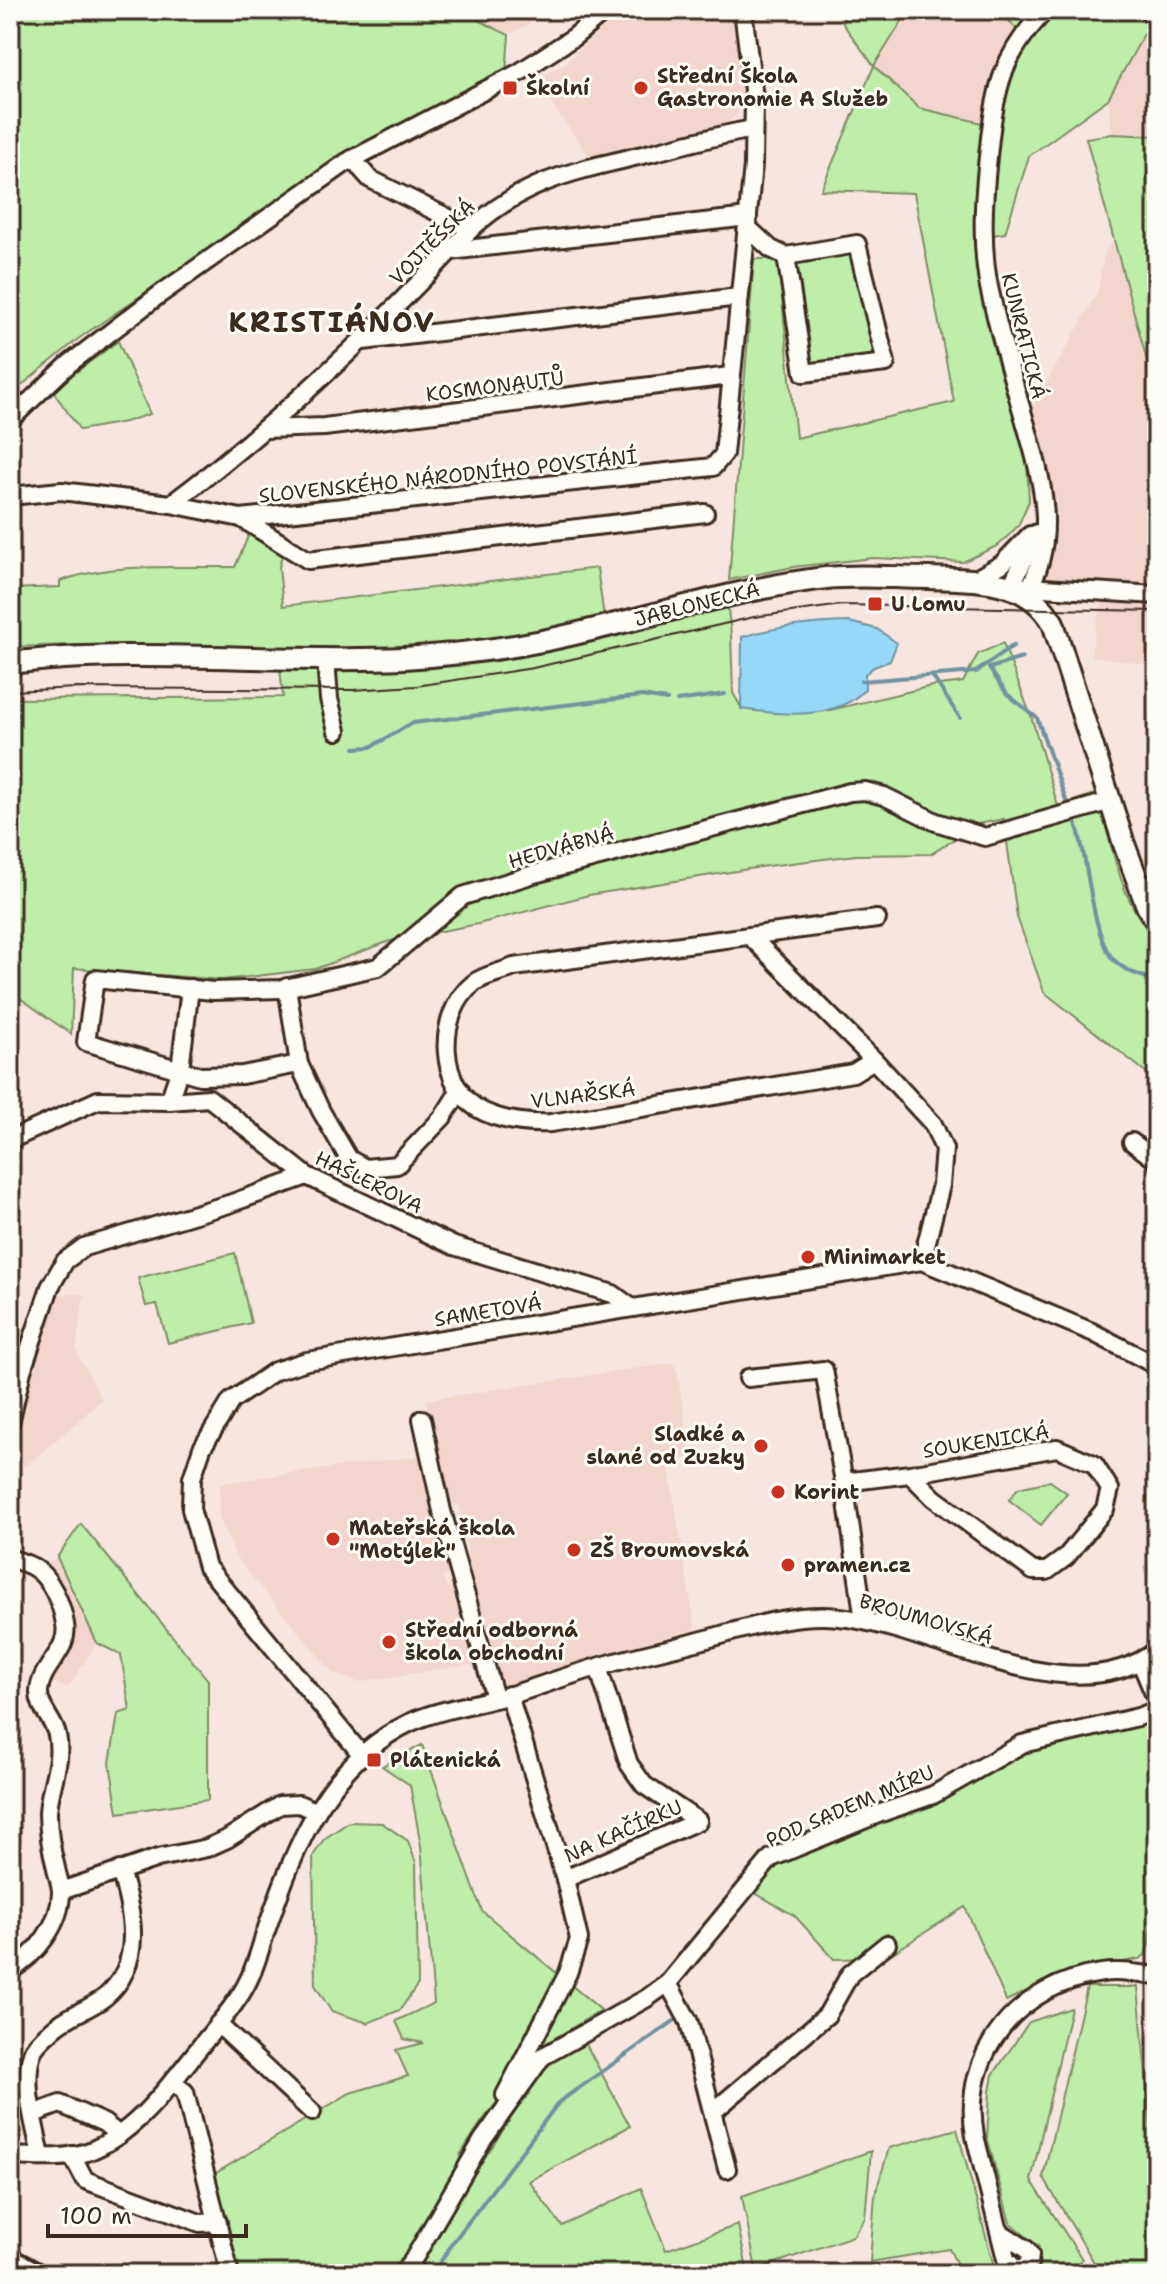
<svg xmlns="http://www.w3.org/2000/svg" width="1167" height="2284" font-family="'Shantell Sans',sans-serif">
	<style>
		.built { fill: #f3d5ce }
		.green { fill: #bfedaa; stroke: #7d8c64; stroke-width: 2 }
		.water { fill: #95d8f7; stroke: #7192a0; stroke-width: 2 }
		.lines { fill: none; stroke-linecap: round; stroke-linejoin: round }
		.stream { stroke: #7192a0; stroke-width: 4 }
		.minor-casing { stroke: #3b2a1e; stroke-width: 22 }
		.major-casing { stroke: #3b2a1e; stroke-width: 26 }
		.minor { stroke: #fdfcf7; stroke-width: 16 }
		.major { stroke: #fdfcf7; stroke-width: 20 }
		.tram { stroke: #3b2a1e; stroke-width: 2 }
		.poi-dot { fill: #c8321e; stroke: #fdfcf7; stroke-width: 3 }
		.labels { text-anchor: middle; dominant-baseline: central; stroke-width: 6; stroke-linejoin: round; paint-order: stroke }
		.poi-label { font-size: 20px; font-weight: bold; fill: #3b2a1e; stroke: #fdfcf7; text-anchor: start }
		.street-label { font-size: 20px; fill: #3b2a1e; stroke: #fdfcf7 }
		.district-label { font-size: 28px; font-weight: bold; letter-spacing: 2px; fill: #3b2a1e; stroke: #fdfcf7 }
	</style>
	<rect width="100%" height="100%" fill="#f7e5df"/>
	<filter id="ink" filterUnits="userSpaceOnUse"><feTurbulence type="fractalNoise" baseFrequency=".0125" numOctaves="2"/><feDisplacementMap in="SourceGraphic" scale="16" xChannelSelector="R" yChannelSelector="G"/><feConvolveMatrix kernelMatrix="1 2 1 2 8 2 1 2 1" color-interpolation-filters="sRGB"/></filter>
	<g filter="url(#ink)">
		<!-- built -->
		<g class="built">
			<polygon points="458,10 553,10 509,35"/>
			<polygon points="623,10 733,10 744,97 736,116 722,126 590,157 534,80 564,64"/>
			<polygon points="909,10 971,10 1006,17 1023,37 991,125 919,108 874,66"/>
			<polygon points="1154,16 1157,18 1157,136 1112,134 1108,99"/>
			<polygon points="1113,242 1157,397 1157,666 1091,656 1097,620 1106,592 1031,586 1045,534 1025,420 1097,294 1105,251"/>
			<polygon points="84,1294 76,1350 102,1400 26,1466 10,1460 10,1388 42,1295"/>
			<polygon points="673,1363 677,1371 690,1453 682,1461 668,1464 696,1632 500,1688 489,1674 459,1505 445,1505 430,1430 426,1400"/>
			<polygon points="427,1455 436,1506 432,1511 432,1535 442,1543 452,1573 443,1577 447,1588 453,1587 455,1605 465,1613 474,1664 358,1682 334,1674 237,1559 219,1517 220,1483"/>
			<polygon points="57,1557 97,1643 68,1688 48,1680 69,1639 42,1567"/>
		</g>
		<!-- green -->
		<g class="green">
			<polygon points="10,10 458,10 509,35 506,73 235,236 220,241 78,339 10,395"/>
			<polygon points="810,10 909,10 874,66 919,108 991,125 1023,37 1006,17 971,10 1147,10 1154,16 1108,99 1029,156 1005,233 985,236 1025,420 1029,501 1018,526 999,545 963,562 873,558 793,567 729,580 754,259 778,259 796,438 954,402 914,193 821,190 874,66 843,24 844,12"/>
			<polygon points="1112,134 1157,136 1157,397 1086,138"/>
			<polygon points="855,247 879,358 810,365 788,257"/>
			<polygon points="118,341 150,414 125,422 80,430 52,390"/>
			<path d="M 250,532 L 283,551 L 279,567 L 283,606 L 597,568 L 604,617 L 666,604 L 725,585 L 731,634 L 733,693 L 742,709 L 830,710 L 932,686 L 963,682 L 978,654 L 1003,643 L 1031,716 L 1058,806 L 1097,793 C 1111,842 1120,904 1157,940 L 1157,1081 L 1044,992 L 1017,917 L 1004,819 L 978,824 L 931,854 L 856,855 L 767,866 L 589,895 L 478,924 L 390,941 L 315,969 L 223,980 L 74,968 L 71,1034 L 10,991 L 10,699 L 283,697 L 278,648 L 71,645 L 10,647 L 10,589 L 60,587 L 60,581 C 114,562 178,568 235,567 Z"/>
			<polygon points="235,1253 251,1323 168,1343 157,1304 146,1306 138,1278"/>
			<polygon points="1050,1481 1067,1493 1041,1525 1009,1500 1018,1488"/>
			<polygon points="81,1524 208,1680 208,1800 118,1813 110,1763 118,1714 130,1710 121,1655 97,1643 57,1557"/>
			<path d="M 1145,1720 L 1157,1767 L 1157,1860 L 1149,1944 L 1145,1955 L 1139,1959 C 1087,1968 1053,1977 1006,2001 L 965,1907 L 885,1958 L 834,1959 L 795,1916 L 750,1890 L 773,1861 L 1030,1747 Z"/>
			<polygon points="422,1745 482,1911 601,2010 541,2047 482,2121 460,2155 459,2170 397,2274 231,2274 211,2176 350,2093 408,2076 396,2050 424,2043 404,2039 396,2021 434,2003 421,1846 410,1785 382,1766"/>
			<polygon points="349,1822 382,1823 408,1841 416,1863 418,1984 400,2010 368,2023 331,2011 315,1985 313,1856 324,1839"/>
			<polygon points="1087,1987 1138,1987 1152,2142 1157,2155 1157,2274 1101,2274 1043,2177"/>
			<polygon points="1071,2008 1031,2180 1082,2259 1073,2274 1027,2274 1032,2272 1039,2247 1010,2223 987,2137 990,2092 993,2075 1029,2022"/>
			<polygon points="583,2039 630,2126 529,2181 562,2226 641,2188 666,2250 738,2225 748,2274 409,2274 548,2061"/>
			<polygon points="957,2129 996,2274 962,2274 949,2249 870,2262 875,2195 889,2148"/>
			<polygon points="871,2151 865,2218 853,2236 756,2270 742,2196"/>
		</g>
		<!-- water -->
		<path class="water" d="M 849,622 L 877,629 L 897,643 L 890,661 L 874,667 L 865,674 L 865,689 C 837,721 780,715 741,709 L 742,637 C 777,626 812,623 849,622 Z"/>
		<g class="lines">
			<!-- stream -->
			<g class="stream">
				<polyline points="989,668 1007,694 1037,718 1067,803"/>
				<polyline points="990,668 1022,658"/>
				<polyline points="933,677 960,718"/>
				<polyline points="861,681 976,672 1014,645"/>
				<polyline points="677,701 725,694"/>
				<polyline points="355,748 371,747 412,723 642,696 667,700"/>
				<path d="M 1076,823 C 1088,856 1092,937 1113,959 C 1125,972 1141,976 1157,981"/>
				<polyline points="433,2274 451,2245 559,2102 674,2021"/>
			</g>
			<defs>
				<g id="minor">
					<polyline points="1147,10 1157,18"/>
					<polyline points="352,159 370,179 471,229"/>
					<polyline points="747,227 771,249 786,256 857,244 886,363 804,373 786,256"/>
					<polyline points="450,251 748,217"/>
					<polyline points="363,341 739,297"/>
					<polyline points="10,420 69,364 159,295 347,162 520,72 574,37 606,10"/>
					<polyline points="264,429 324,427 730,376"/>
					<path d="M 10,496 L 61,491 L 171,504 C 280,422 378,328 471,229 C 526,178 581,170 651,153 C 685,144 719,135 753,129"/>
					<polyline points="171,504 241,518 713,467 724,454 753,165 754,98 743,10"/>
					<polyline points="241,518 308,560 705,513"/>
					<polyline points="1037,533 1011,586 1157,595"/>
					<polyline points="974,580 1002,564 1030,535"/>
					<path d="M 1026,594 C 1062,534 1039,471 1022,411 C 1010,370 998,329 989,287 C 980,241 984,193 989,147 C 995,88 1003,53 1046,10"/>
					<polyline points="326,659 329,699 337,731"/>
					<polyline points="750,936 874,1060 933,1124 944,1149 941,1185 922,1261"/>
					<polyline points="287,987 299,1064 321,1111 349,1159 365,1168 397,1165 443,1117 460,1090"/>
					<path d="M 874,1060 L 853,1073 L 551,1123 C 528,1124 506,1122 484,1112 C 437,1090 435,1014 474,983 C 484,975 502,972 514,967 L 877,919"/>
					<polyline points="299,1064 242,1075 200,1076 86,1042 95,979 213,991 281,989 378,967 463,896 534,874 850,792 865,791 884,796 936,822 985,837 1111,801"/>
					<polyline points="169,1101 180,1069 190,988"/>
					<polyline points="10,1140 98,1100 169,1101 209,1098 307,1176 454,1246 613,1294 632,1308"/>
					<polyline points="1132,1142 1157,1161"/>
					<polyline points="748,1378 824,1370 844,1482 864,1620"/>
					<polyline points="422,1419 442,1511 495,1698"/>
					<polyline points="10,1423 22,1371 50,1287 65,1261 84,1247 229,1204 307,1176"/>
					<polyline points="844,1482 910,1474 1057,1448 1094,1464 1110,1489 1105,1509 1066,1557 1047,1571 1033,1571 934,1498 910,1474"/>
					<path d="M 10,1558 C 17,1561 26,1563 33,1567 C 51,1577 62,1605 65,1624 C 70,1651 41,1665 39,1691 C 38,1708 54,1720 57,1735 C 63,1762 49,1787 48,1813 C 48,1832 51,1849 56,1868 C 57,1875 61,1884 61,1892 C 61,1924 36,1955 10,1971"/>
					<polyline points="1141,1663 1157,1701"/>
					<polyline points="509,1695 565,1879 698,1821 644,1785 629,1764 598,1667"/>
					<polyline points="361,1754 207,1567 191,1509 192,1478 202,1448 231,1401 275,1371 307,1361 922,1261 1092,1332 1157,1366"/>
					<polyline points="61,1891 158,1858 207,1848 227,1839 280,1805 299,1804 315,1811"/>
					<polyline points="668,1983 689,2022 727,2169"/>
					<polyline points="218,2024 312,2112"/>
					<polyline points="172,2082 185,2092 230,2274"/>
					<polyline points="505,2095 568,1973 579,1939 565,1879"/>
					<polyline points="714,2111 827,2015 850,1974 887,1944"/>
					<polyline points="33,2114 60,2104 104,2123 119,2135"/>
					<polyline points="72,2155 85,2180 200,2223 218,2222"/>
					<path d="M 10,2156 C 35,2157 64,2160 87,2152 C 137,2134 172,2081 204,2042 C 218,2024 236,2005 246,1985 C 256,1967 261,1945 268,1925 C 296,1845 327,1763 409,1723 C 439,1709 478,1704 511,1695 C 540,1686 569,1675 598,1667 C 634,1656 671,1649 707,1639 C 750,1627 795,1612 839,1617 C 934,1626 1070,1718 1157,1650"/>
					<path d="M 41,2157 C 35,2123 22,2086 32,2053 C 35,2044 46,2036 52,2030 C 67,2015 89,2010 105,1997 C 144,1964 133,1913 120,1870"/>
					<path d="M 1000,2232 L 1026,2249 L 1030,2255 L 1029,2264 L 1023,2269 L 1015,2269 L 1006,2259 L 975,2136 C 960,2052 1020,1984 1102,1973 C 1119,1970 1140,1974 1157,1976"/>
					<polyline points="10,2257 41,2274"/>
					<polyline points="402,2274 413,2260 482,2141 542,2057 647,1998 668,1983 771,1858 878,1814 933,1795 1022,1744 1138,1717 1157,1710"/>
				</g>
				<path id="major" d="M 10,663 C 140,647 273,664 404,658 C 450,655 497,650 542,641 C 637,622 730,589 826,578 C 860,574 895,578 929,578 C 975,580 1027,577 1053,623 L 1124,844 L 1147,906 L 1157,922"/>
			</defs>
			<!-- minor casing -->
			<use href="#minor" class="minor-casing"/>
			<!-- major casing -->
			<use href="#major" class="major-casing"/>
			<!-- minor -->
			<use href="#minor" class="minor"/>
			<!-- major -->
			<use href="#major" class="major"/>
			<!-- tram -->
			<polyline class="tram" points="10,691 78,688 352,690 416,686 533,668 754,617 842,605 1157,611"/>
		</g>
	</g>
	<!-- markers -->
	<g class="poi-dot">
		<rect x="502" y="80" width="16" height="16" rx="4"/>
		<circle cx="641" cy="88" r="8"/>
		<rect x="867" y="596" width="16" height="16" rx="4"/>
		<circle cx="808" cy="1257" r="8"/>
		<circle cx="761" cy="1446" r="8"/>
		<circle cx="778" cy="1492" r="8"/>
		<circle cx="333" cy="1539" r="8"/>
		<circle cx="574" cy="1550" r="8"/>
		<circle cx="788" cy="1565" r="8"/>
		<circle cx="389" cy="1642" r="8"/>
		<rect x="366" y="1752" width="16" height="16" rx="4"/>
	</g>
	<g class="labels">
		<!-- poi labels -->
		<g class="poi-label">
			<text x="657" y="76">Střední Škola<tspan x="657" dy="23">Gastronomie A Služeb</tspan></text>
			<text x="526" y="88">Školní</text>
			<text x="891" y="604">U Lomu</text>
			<text x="824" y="1257">Minimarket</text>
			<text x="745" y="1434" text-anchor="end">Sladké a<tspan x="745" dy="23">slané od Zuzky</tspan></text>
			<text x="794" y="1492">Korint</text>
			<text x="349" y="1528">Mateřská škola<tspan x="349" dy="23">"Motýlek"</tspan></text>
			<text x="590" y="1550">ZŠ Broumovská</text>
			<text x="804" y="1565">pramen.cz</text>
			<text x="405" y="1630">Střední odborná<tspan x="405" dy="23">škola obchodní</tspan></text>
			<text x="390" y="1760">Plátenická</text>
		</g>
		<!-- street labels -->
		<g class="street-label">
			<text transform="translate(432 242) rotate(-45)">VOJTĚŠSKÁ</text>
			<text transform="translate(1024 336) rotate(76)">KUNRATICKÁ</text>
			<text transform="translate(495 386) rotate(-7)">KOSMONAUTŮ</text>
			<text transform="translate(448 476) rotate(-6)">SLOVENSKÉHO NÁRODNÍHO POVSTÁNÍ</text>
			<text transform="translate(697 604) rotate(-14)">JABLONECKÁ</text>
			<text transform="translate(561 847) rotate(-16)">HEDVÁBNÁ</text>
			<text transform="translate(583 1095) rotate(-7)">VLNAŘSKÁ</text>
			<text transform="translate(369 1182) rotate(26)">HAŠLEROVA</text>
			<text transform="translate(488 1311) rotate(-9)">SAMETOVÁ</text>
			<text transform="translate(986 1441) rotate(-9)">SOUKENICKÁ</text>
			<text transform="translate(926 1619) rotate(16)">BROUMOVSKÁ</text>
			<text transform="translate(850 1806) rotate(-23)">POD SADEM MÍRU</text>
			<text transform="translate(623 1831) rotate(-24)">NA KAČÍRKU</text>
		</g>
		<!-- district labels -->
		<g class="district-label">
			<text x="332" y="322">KRISTIÁNOV</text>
		</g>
	</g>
	<!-- margin -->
	<rect width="1167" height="2284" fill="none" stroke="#fdfcf7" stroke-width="40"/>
	<rect x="20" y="20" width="1127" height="2244" fill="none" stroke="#3b2a1e" stroke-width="3" filter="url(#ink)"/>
	<!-- scale -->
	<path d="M48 2224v12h198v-12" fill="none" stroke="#3b2a1e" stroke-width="4"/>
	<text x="60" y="2224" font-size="24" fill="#3b2a1e" stroke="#fdfcf7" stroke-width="6" paint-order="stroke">100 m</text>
</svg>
